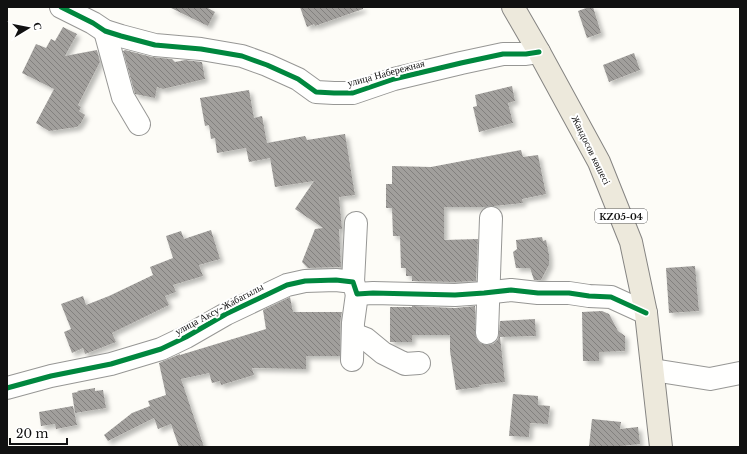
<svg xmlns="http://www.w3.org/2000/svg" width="747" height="454" font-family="'Libre Baskerville',serif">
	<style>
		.building { fill: url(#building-back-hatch); filter: url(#shadow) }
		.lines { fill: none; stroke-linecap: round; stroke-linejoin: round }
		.minor-casing { stroke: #979795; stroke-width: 24 }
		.major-casing { stroke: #858482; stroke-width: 24 }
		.minor { stroke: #fffffe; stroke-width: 22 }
		.major { stroke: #ede9dc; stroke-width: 22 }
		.cycleway-casing { stroke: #fff; stroke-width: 8 }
		.cycleway { stroke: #00873e; stroke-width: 5 }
		.labels { text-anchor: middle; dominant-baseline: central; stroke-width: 4; stroke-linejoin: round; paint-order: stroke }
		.shield { fill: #fff; stroke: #585858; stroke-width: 1 }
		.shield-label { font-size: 9px; font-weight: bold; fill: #111 }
		.street-label { font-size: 10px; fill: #111; stroke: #fff }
	</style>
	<defs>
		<pattern id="building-back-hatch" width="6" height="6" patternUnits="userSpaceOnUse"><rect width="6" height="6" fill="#a19f9c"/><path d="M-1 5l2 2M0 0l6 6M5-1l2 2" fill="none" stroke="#82807e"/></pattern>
		<filter id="shadow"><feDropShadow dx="3.5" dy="3.5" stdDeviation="2" flood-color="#0004"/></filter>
	</defs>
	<rect width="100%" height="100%" fill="#fdfcf7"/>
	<!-- building -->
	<g class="building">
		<polygon points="169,7 206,7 215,12 208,26"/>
		<polygon points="300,7 363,7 363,9 315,26 314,24 307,27"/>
		<polygon points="589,7 593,7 601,33 587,38 578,11"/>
		<polygon points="63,27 77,34 65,56 97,50 100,62 78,105 81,107 79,111 85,115 81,123 77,127 49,131 36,123 54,89 22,73 36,44 46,48 51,39 55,41"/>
		<polygon points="125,50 152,57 172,59 175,62 185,60 202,62 205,79 163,89 157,87 155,98 135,94 123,51"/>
		<polygon points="634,53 640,70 609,82 603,65"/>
		<polygon points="512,86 515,101 508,103 513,123 479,132 473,107 477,106 475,95"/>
		<polygon points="249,90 254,118 262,116 267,143 305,136 307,140 345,134 355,195 339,197 342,229 339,229 341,267 308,268 302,262 315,229 323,228 295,209 314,181 275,187 270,158 249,162 246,148 217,153 215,138 211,139 209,125 205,126 200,98"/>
		<polygon points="521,150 523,157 538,155 546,194 522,199 523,203 494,206 491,206 486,207 444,207 444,240 478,239 476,281 455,282 412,281 412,276 406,276 406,268 401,268 400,236 393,236 392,208 386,208 386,184 392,184 392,166 431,167"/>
		<polygon points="211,230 220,259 199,265 203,276 173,285 176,292 165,296 169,305 112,333 116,342 85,354 83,348 72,353 64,332 71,329 61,304 83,296 86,305 109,296 153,275 150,267 173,258 166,236 181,231 184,239"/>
		<polygon points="542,237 543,241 546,240 549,255 549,265 541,280 534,280 530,268 516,268 513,252 517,249 516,240"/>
		<polygon points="695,266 699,311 669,313 666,268"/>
		<polygon points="290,297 293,312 342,312 340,323 340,356 306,356 306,369 252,368 254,375 221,385 220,381 212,383 209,373 181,379 204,447 179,447 171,424 158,429 154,418 108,441 104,435 132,413 150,406 148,401 166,395 159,363 180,354 180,355 266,329 263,310"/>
		<polygon points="412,306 455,308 475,306 475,333 476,338 480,343 486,345 493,344 498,339 499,333 500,321 535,319 536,336 500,337 505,382 479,385 480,387 456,390 450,351 450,335 412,335 412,342 390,342 390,307 412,307"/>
		<polygon points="602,311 609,314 618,331 625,336 625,351 599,352 599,361 583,361 582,312"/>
		<polygon points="95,388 95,391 103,390 106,408 75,413 72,393 78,392 77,391"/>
		<polygon points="513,394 538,396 538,405 550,406 548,424 530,423 529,437 509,436"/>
		<polygon points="73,406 77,425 56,429 55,424 41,426 39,412"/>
		<polygon points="592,419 621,422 620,429 638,427 640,444 621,446 621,447 589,447"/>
	</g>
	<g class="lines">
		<defs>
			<g id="minor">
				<polyline points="61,7 93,23 105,31 121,36 155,45 201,49 242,56 267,65 298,79 316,92 334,93 353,93 394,79 461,63 503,54 526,54 539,52"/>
				<polyline points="105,31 123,97 139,124"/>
				<polyline points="353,282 356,223"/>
				<polyline points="487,333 491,218"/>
				<polyline points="353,334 366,339 383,353 405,364 419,363"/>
				<polyline points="352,360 353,323 357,294"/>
				<polyline points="653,370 710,379 740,373"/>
				<polyline points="7,388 51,376 111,364 161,349 186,337 226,314 287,285 305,281 336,280 353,282 357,294 373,293 455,295 484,293 511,290 538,293 569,293 589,296 611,297 646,313"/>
			</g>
			<polyline id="major" points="513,7 539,52 599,162 631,242 646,313 661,447"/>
		</defs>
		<!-- minor casing -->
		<use href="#minor" class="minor-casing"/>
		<!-- major casing -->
		<use href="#major" class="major-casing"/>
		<!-- minor -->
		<use href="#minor" class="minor"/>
		<!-- major -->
		<use href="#major" class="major"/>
		<defs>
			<g id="cycleway">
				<polyline points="61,7 93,23 105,31 121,36 155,45 201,49 242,56 267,65 298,79 316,92 334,93 353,93 394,79 461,63 503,54 526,54 539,52"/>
				<polyline points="7,388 51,376 111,364 161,349 186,337 226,314 287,285 305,281 336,280 353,282 357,294 373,293 455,295 484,293 511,290 538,293 569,293 589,296 611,297 646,313"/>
			</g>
		</defs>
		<!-- cycleway casing -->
		<use href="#cycleway" class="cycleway-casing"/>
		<!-- cycleway -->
		<use href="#cycleway" class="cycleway"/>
	</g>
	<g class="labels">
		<!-- shield labels -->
		<rect class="shield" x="595" y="209" width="52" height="14" rx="3"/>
		<g class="shield-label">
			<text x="621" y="216">KZ05-04</text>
		</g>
		<!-- street labels -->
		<g class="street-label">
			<text transform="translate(386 73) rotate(-15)">улица Набережная</text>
			<text transform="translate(591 150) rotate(64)">Жандосов көшесі</text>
			<text transform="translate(219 309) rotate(-28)">улица Аксу-Жабагылы</text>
		</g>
	</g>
	<!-- border -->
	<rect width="747" height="454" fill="none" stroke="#111111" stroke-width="16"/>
	<!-- north arrow -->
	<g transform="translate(28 28) rotate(80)" stroke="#ffffff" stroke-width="3" paint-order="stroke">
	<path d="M0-3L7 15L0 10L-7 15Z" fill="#111111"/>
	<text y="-6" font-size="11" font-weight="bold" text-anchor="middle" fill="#111111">С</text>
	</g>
	<!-- scale -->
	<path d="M10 438v6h57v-6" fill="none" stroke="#111111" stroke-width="2"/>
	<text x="16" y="438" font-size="12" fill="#111111" stroke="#ffffff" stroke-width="3" paint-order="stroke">20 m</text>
</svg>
